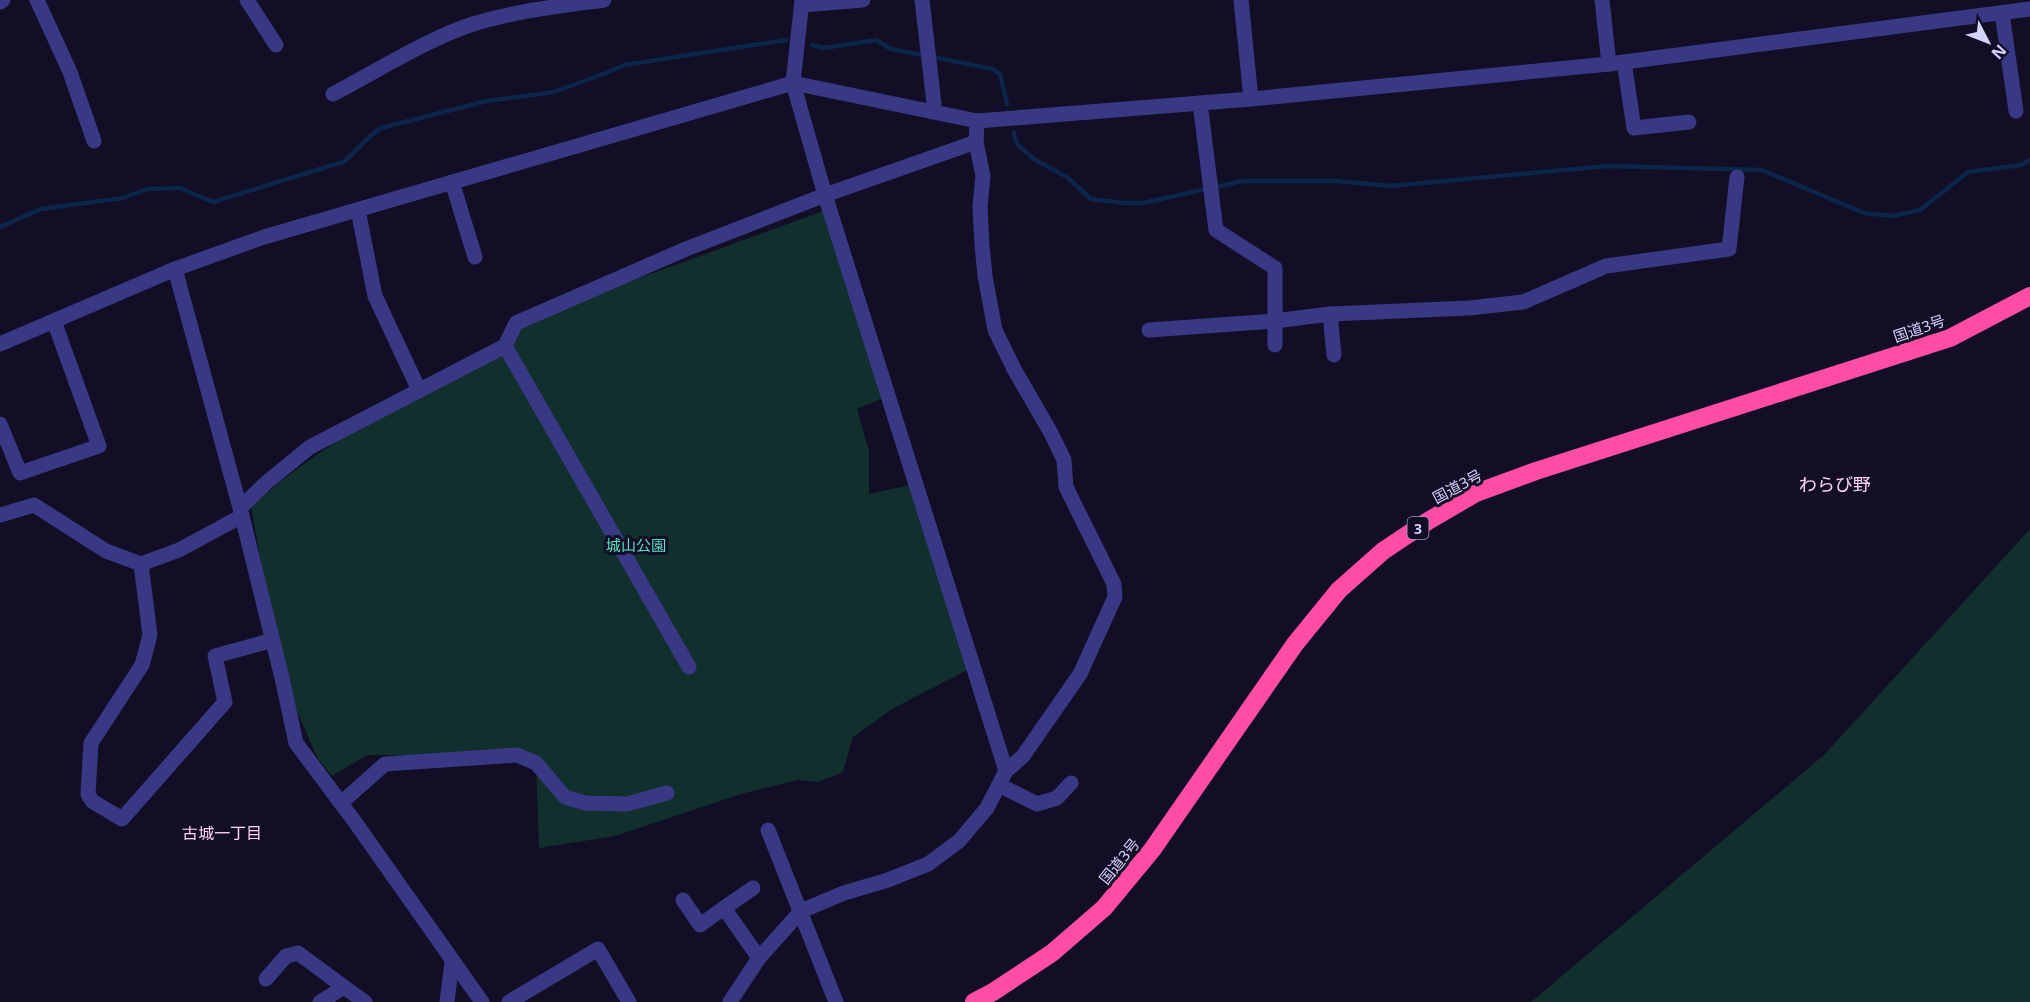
<svg xmlns="http://www.w3.org/2000/svg" width="2030" height="1002" font-family="'Noto Sans','Noto Sans JP',sans-serif">
	<style>
		.green { fill: #112f2d }
		.lines { fill: none; stroke-linecap: round; stroke-linejoin: round }
		.stream { stroke: #0c254b; stroke-width: 4.5 }
		.minor { stroke: #393885; stroke-width: 15 }
		.highway { stroke: #ff4da5; stroke-width: 18 }
		.labels { text-anchor: middle; dominant-baseline: central; stroke-width: 6; stroke-linejoin: round; paint-order: stroke }
		.shield { fill: #110e25; stroke: #9b97be; stroke-width: 1.5 }
		.shield-label { font-size: 14px; font-weight: bold; fill: #d6d2ff }
		.street-label { font-size: 15px; fill: #d6d2ff; stroke: #110e25 }
		.park-label { font-size: 15px; fill: #5ae2be; stroke: #110e25 }
		.neighbourhood-label { font-size: 16px; fill: #ffd4f0; stroke: #110e25 }
		.quarter-label { font-size: 18px; fill: #ffd4f0; stroke: #110e25 }
	</style>
	<rect width="100%" height="100%" fill="#110e25"/>
	<!-- green -->
	<g class="green">
		<path d="M 826,210 L 889,396 L 857,409 L 869,451 L 869,494 L 910,485 L 973,667 L 892,709 L 853,737 L 843,772 L 818,782 L 798,780 L 741,794 L 615,836 L 539,848 L 536,763 L 517,755 L 367,755 L 332,776 L 318,759 L 282,678 L 251,507 C 325,439 418,395 505,346 L 516,323 Z"/>
		<polygon points="2030,529 2030,1002 1531,1002 1824,755"/>
	</g>
	<g class="lines">
		<!-- stream -->
		<g class="stream">
			<polyline points="812,45 824,48 876,40 891,49 993,69 1000,74 1007,104"/>
			<polyline points="1014,133 1017,144 1035,160 1067,177 1091,199 1123,203 1143,203 1243,181 1336,181 1391,186 1608,166 1762,170 1864,213 1893,216 1920,210 1968,172 2021,165 2030,160"/>
			<path d="M 0,227 L 41,209 L 123,198 L 147,189 L 180,188 L 213,202 L 343,162 C 357,151 366,137 381,128 L 487,101 L 554,92 L 606,73 L 624,65 L 786,40"/>
		</g>
		<!-- minor -->
		<g class="minor">
			<polyline points="37,0 70,72 94,141"/>
			<polyline points="247,0 276,45"/>
			<polyline points="802,0 793,83 825,195 1006,771"/>
			<polyline points="922,0 934,103 932,112"/>
			<polyline points="1241,0 1251,99"/>
			<polyline points="1602,0 1609,64"/>
			<polyline points="0,2 3,0"/>
			<polyline points="802,5 863,0"/>
			<polyline points="2002,13 2016,111"/>
			<polyline points="1624,62 1634,128 1689,122"/>
			<path d="M 333,94 C 375,72 427,39 473,24 C 515,11 560,6 604,0"/>
			<polyline points="1200,103 1216,230 1275,268 1275,345"/>
			<polyline points="452,182 475,257"/>
			<polyline points="358,210 375,296 419,390"/>
			<polyline points="175,269 240,508 282,678 296,743 355,822 482,1002"/>
			<polyline points="1330,314 1469,308 1523,302 1606,266 1729,249 1737,177"/>
			<polyline points="1149,330 1275,321 1330,314 1334,355"/>
			<polyline points="0,344 175,269 264,237 793,83 977,121 1251,99 1609,64 2030,9"/>
			<polyline points="505,346 689,667"/>
			<polyline points="0,424 20,473 99,446 54,321"/>
			<polyline points="240,508 267,482 310,447 505,346 516,323 686,249 825,195 976,142"/>
			<polyline points="0,515 34,505 106,551 141,564 179,550 242,516"/>
			<polyline points="141,564 150,635 142,665 91,743 88,794 92,801 122,819 225,702 215,656 273,640"/>
			<polyline points="999,785 1037,804 1057,798 1071,783"/>
			<polyline points="341,803 385,764 517,755 536,763 565,797 585,803 627,804 667,793"/>
			<polyline points="768,830 836,1002"/>
			<polyline points="683,900 700,925 724,908 759,958"/>
			<polyline points="724,908 753,888"/>
			<polyline points="266,979 286,956 298,953 344,987"/>
			<polyline points="320,1002 344,987 365,1002"/>
			<polyline points="447,1002 452,962"/>
			<polyline points="509,1002 598,949 629,1002"/>
			<polyline points="730,1002 759,958 801,911 844,893 888,880 928,864 959,841 987,808 1006,771 1023,756 1080,674 1115,597 1114,584 1066,487 1064,460 1051,433 1014,369 995,330 985,276 982,245 980,207 983,176 976,142 977,121"/>
		</g>
		<!-- highway -->
		<polyline class="highway" points="974,1002 993,992 1052,953 1104,908 1152,850 1295,644 1339,590 1383,551 1428,521 1476,493 1536,471 1950,338 2030,296"/>
	</g>
	<g class="labels">
		<!-- shield labels -->
		<rect class="shield" x="1407.5" y="517" width="21" height="22" rx="4.5"/>
		<g class="shield-label">
			<text x="1418" y="528">3</text>
		</g>
		<!-- street labels -->
		<g class="street-label">
			<text transform="translate(1919 328) rotate(-19)">国道3号</text>
			<text transform="translate(1457 486) rotate(-28)">国道3号</text>
			<text transform="translate(1119 861) rotate(-51)">国道3号</text>
		</g>
		<!-- park labels -->
		<g class="park-label">
			<text x="636" y="545">城山公園</text>
		</g>
		<!-- neighbourhood labels -->
		<g class="neighbourhood-label">
			<text x="222" y="833">古城一丁目</text>
		</g>
		<!-- quarter labels -->
		<g class="quarter-label">
			<text x="1835" y="484">わらび野</text>
		</g>
	</g>
	<!-- north arrow -->
	<g transform="translate(1988 42) rotate(132)" stroke="#110e25" stroke-width="4.5" paint-order="stroke">
	<path d="M0-4.5L10 22L0 15L-10 22Z" fill="#d6d2ff"/>
	<text y="-9" font-size="16" font-weight="bold" text-anchor="middle" fill="#d6d2ff">N</text>
	</g>
</svg>
